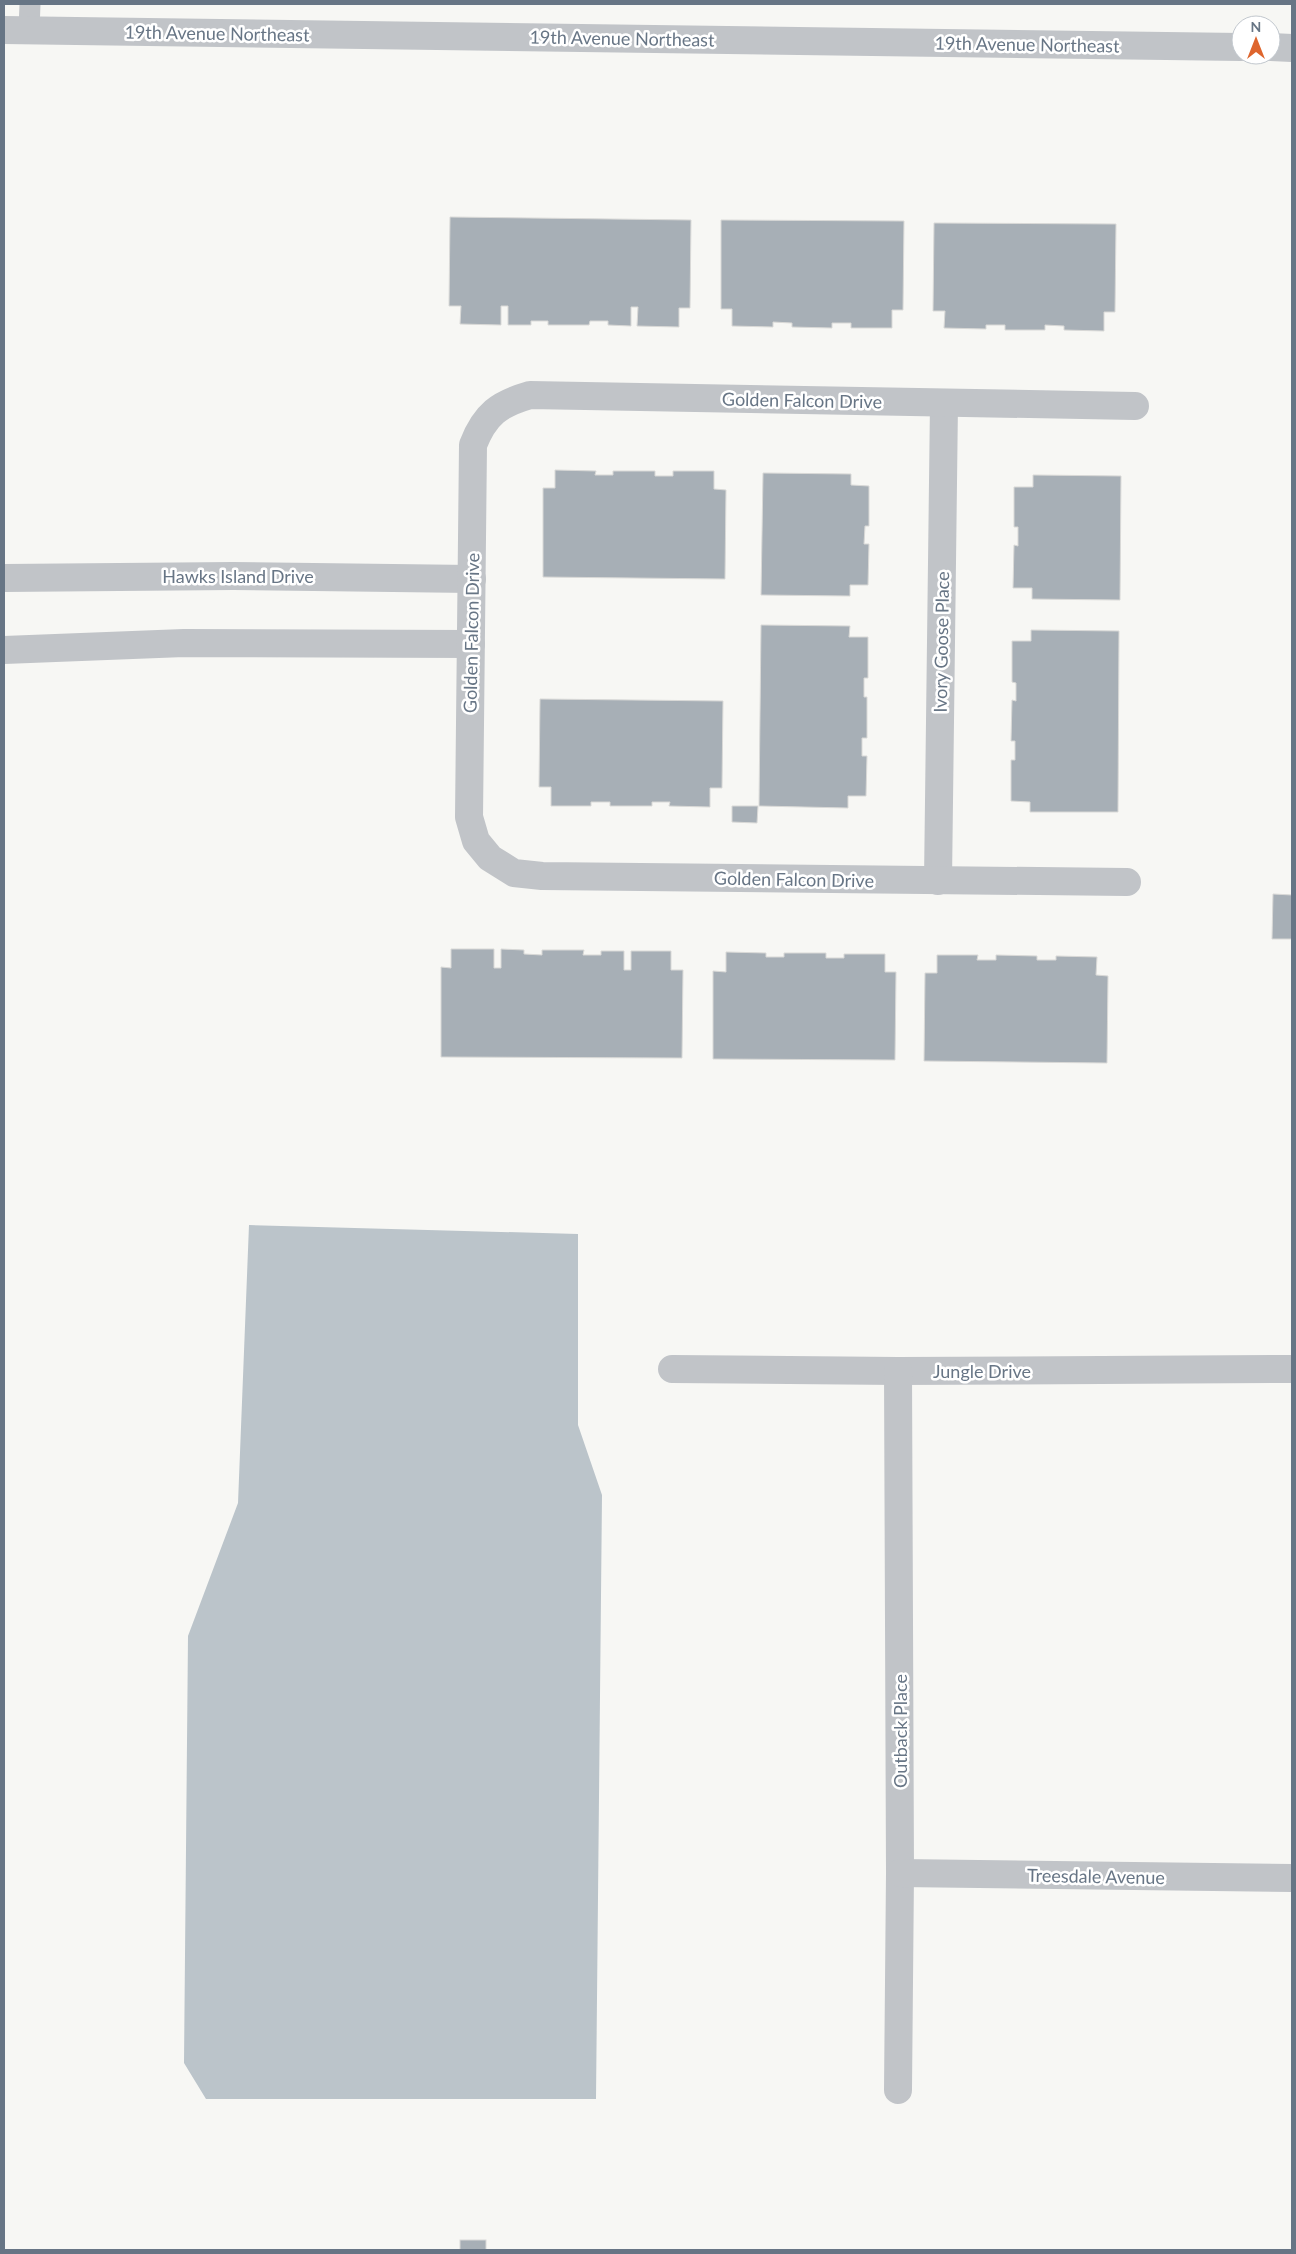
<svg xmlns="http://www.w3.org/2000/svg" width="1296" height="2254" font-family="Lato,sans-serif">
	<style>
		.water { fill: #bbc4ca }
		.building { fill: #a7afb6; stroke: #d9d9d7 }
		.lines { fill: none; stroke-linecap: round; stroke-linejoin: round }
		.service { stroke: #c1c4c8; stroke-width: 21 }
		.minor { stroke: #c1c4c8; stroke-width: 28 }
		.tertiary { stroke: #c1c4c8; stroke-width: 28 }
		.labels { text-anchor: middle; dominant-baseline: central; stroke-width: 5; stroke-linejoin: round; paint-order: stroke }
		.street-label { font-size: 18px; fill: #677585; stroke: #fff }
	</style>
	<rect width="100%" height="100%" fill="#f7f7f4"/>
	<!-- water -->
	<polygon class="water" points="249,1225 578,1234 578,1425 602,1495 596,2099 206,2099 184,2063 188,1636 238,1503"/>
	<!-- building -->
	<g class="building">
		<polygon points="450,217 691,220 690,308 679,308 679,327 637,326 638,307 631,307 631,326 608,325 608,321 590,321 589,325 548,325 548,321 531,321 531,325 508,325 508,306 501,306 501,325 460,324 461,306 449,306"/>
		<polygon points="721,220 904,221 903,310 892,310 892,328 851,328 851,323 832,323 832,328 792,327 792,323 773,322 773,327 732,326 732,309 721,309"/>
		<polygon points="934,223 1116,224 1115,312 1104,312 1104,331 1064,330 1064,326 1045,325 1045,330 1005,330 1005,325 986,325 986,329 944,328 945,311 933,311"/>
		<polygon points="555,470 596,471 595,475 613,475 613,471 655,471 655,476 673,476 673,471 714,471 714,489 726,490 725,579 543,577 543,488 555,488"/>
		<polygon points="763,473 851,474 851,485 869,486 869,526 865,526 864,544 869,544 868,585 850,585 850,596 761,595"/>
		<polygon points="1033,475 1121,476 1120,600 1032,599 1032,588 1013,588 1014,545 1018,546 1018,527 1014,527 1014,487 1033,487"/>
		<polygon points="761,625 850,626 849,637 868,637 868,678 864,678 864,697 867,697 867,738 862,738 862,756 867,756 866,796 848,796 848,808 759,806"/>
		<polygon points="1031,630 1119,631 1118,812 1030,812 1030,802 1011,801 1011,760 1015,760 1015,741 1011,741 1012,700 1016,701 1016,683 1012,682 1012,641 1031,641"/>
		<polygon points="540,699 723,701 722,788 710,788 710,807 669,806 670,802 652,802 652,806 610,806 610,802 591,802 591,806 551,806 551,787 539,787"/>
		<polygon points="732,806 758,806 757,823 732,822"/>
		<polygon points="1273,894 1292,895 1292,939 1272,939"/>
		<polygon points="451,949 494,949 494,968 501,968 501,949 524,950 524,954 542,955 542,950 584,950 583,955 601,955 601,951 624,951 624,970 631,970 631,951 671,951 671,970 683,970 682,1058 441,1057 441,967 451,968"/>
		<polygon points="726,952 766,953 766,957 784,957 784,953 826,953 826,958 844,958 844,954 885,954 885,972 896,972 895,1060 713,1059 713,971 726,972"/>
		<polygon points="937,955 978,955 977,960 996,960 996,955 1037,956 1037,960 1056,960 1056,956 1097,957 1096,975 1108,976 1107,1063 924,1061 925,973 937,973"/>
		<rect x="460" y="2240" width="26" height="10"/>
	</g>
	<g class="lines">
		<!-- service -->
		<polyline class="service" points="29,30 30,4"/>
		<!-- minor -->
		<g class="minor">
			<polyline points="4,578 233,576 472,579"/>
			<polyline points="4,650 184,643 471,644"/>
			<polyline points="938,881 944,403"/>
			<path d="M 1127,882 L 542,876 L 514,873 L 490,858 L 476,841 L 469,817 L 473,445 C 485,414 499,404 530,395 L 1135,406"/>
			<polyline points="672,1369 898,1371 1292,1369"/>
			<polyline points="898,1371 900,1873 898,2090"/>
			<polyline points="900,1873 1292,1878"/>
		</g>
		<!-- tertiary -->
		<g class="tertiary">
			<polyline points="4,30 1241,47"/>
			<polyline points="1271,47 1292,48"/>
		</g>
	</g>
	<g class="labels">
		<!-- street labels -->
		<g class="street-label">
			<text transform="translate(217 33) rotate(1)">19th Avenue Northeast</text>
			<text transform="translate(622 38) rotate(1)">19th Avenue Northeast</text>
			<text transform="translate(1027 44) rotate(1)">19th Avenue Northeast</text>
			<text transform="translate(802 400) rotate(1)">Golden Falcon Drive</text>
			<text x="238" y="576">Hawks Island Drive</text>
			<text transform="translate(471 633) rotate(-89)">Golden Falcon Drive</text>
			<text transform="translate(941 642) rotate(-89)">Ivory Goose Place</text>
			<text transform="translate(794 879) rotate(1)">Golden Falcon Drive</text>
			<text x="982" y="1371">Jungle Drive</text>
			<text transform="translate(900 1731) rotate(-90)">Outback Place</text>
			<text transform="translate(1096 1876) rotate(1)">Treesdale Avenue</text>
		</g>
	</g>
	<!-- border -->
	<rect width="1296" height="2254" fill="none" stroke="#677585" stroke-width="10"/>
	<!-- north arrow -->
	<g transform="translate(1256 40)"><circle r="24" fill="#ffffff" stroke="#c2c8ce"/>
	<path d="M0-4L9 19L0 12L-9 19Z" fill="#de652d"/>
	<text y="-8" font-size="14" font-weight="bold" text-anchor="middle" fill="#677585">N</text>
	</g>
</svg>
